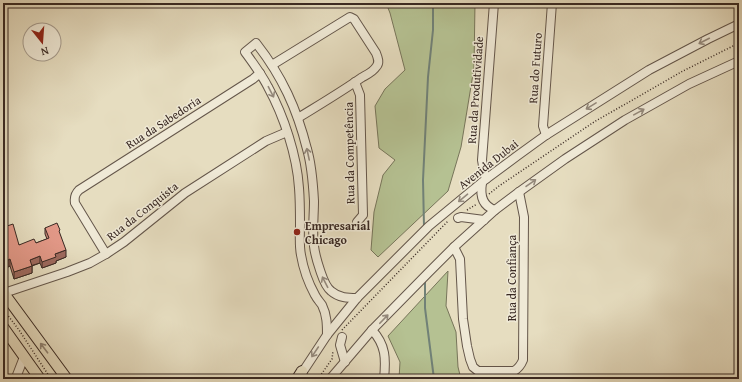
<svg xmlns="http://www.w3.org/2000/svg" width="742" height="382" font-family="'Gentium Book Plus',serif">
	<style>
		.green { fill: #b5c192; stroke: #77755a }
		.lines { fill: none; stroke-linecap: round; stroke-linejoin: round }
		.stream { stroke: #718177; stroke-width: 2 }
		.minor-casing { stroke: #64564a; stroke-width: 10 }
		.major-casing { stroke: #392923; stroke-width: 12 }
		.path { stroke: #392923; stroke-width: 1.5; stroke-dasharray: 1 2; stroke-linecap: butt }
		.minor { stroke: #efe9d6; stroke-width: 8 }
		.major { stroke: #e6ddc0; stroke-width: 10 }
		.wall { fill: #c28374; stroke: #392923 }
		.shaded-wall { fill: #9e6a5e; stroke: #392923 }
		.building { fill: #e29887; stroke: #392923 }
		.oneway { stroke: #94897c }
		.oneway2 { stroke: #908372 }
		.poi-dot { fill: #8f2418; stroke: #efe9d6; stroke-width: 1.5 }
		.labels { text-anchor: middle; dominant-baseline: central; stroke-width: 3; stroke-linejoin: round; paint-order: stroke }
		.street-label { font-size: 12px; fill: #392923; stroke: #efe9d6 }
		.poi-label { font-size: 12px; font-weight: bold; fill: #392923; stroke: #efe9d6; text-anchor: start }
	</style>
	<rect width="100%" height="100%" fill="#e6ddc0"/>
	<filter id="stains"><feTurbulence type="fractalNoise" baseFrequency=".005" numOctaves="4"/><feColorMatrix values="0 0 0 0 .2 0 0 0 0 .09 0 0 0 0 .02 0 0 0 .5 -.17"/></filter>
	<radialGradient id="worn" r=".72"><stop offset=".6" stop-color="#630" stop-opacity="0"/><stop offset="1" stop-color="#630" stop-opacity=".3"/></radialGradient>
	<!-- green -->
	<g class="green">
		<polygon points="386,3 475,3 474,68 461,147 448,191 378,257 371,250 374,212 383,175 395,160 379,148 375,106 385,89 405,70 390,13"/>
		<polygon points="448,271 446,306 456,332 458,367 461,379 399,379 400,362 388,336"/>
	</g>
	<g class="lines">
		<!-- stream -->
		<g class="stream">
			<polyline points="424,227 423,180 428,77 433,30 433,3"/>
			<polyline points="425,282 425,308 434,379"/>
		</g>
		<defs>
			<g id="minor">
				<path d="M 272,65 L 350,17 L 354,19 L 376,53 C 378,58 380,63 376,67 C 373,72 366,75 361,78 C 341,92 319,105 298,118"/>
				<polyline points="355,82 360,95 363,215 357,222"/>
				<polyline points="546,135 543,126 552,3"/>
				<polyline points="486,179 484,172 482,160 494,3"/>
				<path d="M 482,183 C 480,195 482,206 495,210"/>
				<polyline points="458,218 461,217 484,220"/>
				<path d="M 454,247 L 460,259 L 463,319 L 467,346 L 470,359 L 473,367 L 478,371 L 514,371 C 519,368 521,365 523,360 L 524,217 L 519,192"/>
				<path d="M 106,254 L 75,203 C 74,197 75,194 79,190 L 253,79 L 260,73"/>
				<polyline points="4,293 67,272 90,263 106,254 124,242 185,193 266,141 287,132"/>
				<path d="M 372,330 C 386,345 386,359 384,379"/>
				<path d="M 327,335 C 327,325 327,315 322,305 C 320,302 317,299 315,295 C 309,284 303,267 301,255 C 299,245 300,235 300,225 C 300,213 300,200 299,188 C 297,156 284,116 268,87 C 262,75 253,63 245,52 L 256,43 C 282,76 297,109 307,149 C 312,166 313,183 314,201 C 314,216 312,231 314,246 C 315,256 318,264 321,273 C 323,279 326,287 331,291 C 339,298 348,298 357,298"/>
				<polyline points="342,337 340,345 345,362"/>
				<polyline points="300,376 327,335 357,298 429,226 486,179 517,156 546,135 649,70 708,39 739,24"/>
				<polyline points="18,379 17,375 24,357"/>
				<polyline points="330,379 372,330 429,272 454,247 495,210 519,192 565,159 625,120 689,84 739,61"/>
			</g>
			<g id="major">
				<polyline points="3,292 67,379"/>
				<polyline points="3,327 40,379"/>
				<polyline points="297,379 302,371"/>
			</g>
		</defs>
		<!-- minor casing -->
		<use href="#minor" class="minor-casing"/>
		<!-- major casing -->
		<use href="#major" class="major-casing"/>
		<!-- path -->
		<g class="path">
			<polyline points="489,194 499,186 594,122 683,71 739,43"/>
			<polyline points="467,210 477,204"/>
			<polyline points="3,309 19,330 51,379"/>
			<polyline points="342,330 448,221"/>
			<polyline points="318,379 332,359 333,351"/>
		</g>
		<!-- minor -->
		<use href="#minor" class="minor"/>
		<!-- major -->
		<use href="#major" class="major"/>
	</g>
	<!-- wall -->
	<polygon class="wall" points="3,223 7,226 19,245 36,243 47,239 45,234 45,228 60,235 66,257 56,261 56,263 42,268 40,263 32,266 32,273 14,279 10,266 8,267 3,254"/>
	<!-- shaded-wall -->
	<g class="shaded-wall">
		<polygon points="66,250 66,257 56,261 56,263 42,268 42,262 55,254"/>
		<polygon points="40,256 40,263 30,266 30,260"/>
		<polygon points="10,259 10,266 8,267 8,260"/>
		<polygon points="32,266 32,273 14,279 14,272"/>
	</g>
	<!-- building -->
	<polygon class="building" points="3,223 6,223 7,226 13,224 19,245 34,239 36,243 49,238 45,228 57,223 60,230 59,231 66,250 55,254 56,257 42,262 40,256 30,260 32,266 14,272 10,259 8,260 3,247"/>
	<!-- one-way arrows -->
	<defs><path id="oneway-shaft" d="M-6 0H5M1.5-3L5.5 0L1.5 3" fill="none" stroke-width="1.6" stroke-linecap="round" stroke-linejoin="round"/></defs>
	<g class="oneway">
		<use href="#oneway-shaft" transform="translate(704 41) rotate(153)"/>
		<use href="#oneway-shaft" transform="translate(271 92) rotate(63)"/>
		<use href="#oneway-shaft" transform="translate(591 106) rotate(148)"/>
		<use href="#oneway-shaft" transform="translate(639 112) rotate(-29)"/>
		<use href="#oneway-shaft" transform="translate(308 154) rotate(-102)"/>
		<use href="#oneway-shaft" transform="translate(531 183) rotate(-35)"/>
		<use href="#oneway-shaft" transform="translate(463 198) rotate(140)"/>
		<use href="#oneway-shaft" transform="translate(325 282) rotate(-117)"/>
		<use href="#oneway-shaft" transform="translate(384 319) rotate(-46)"/>
		<use href="#oneway-shaft" transform="translate(315 352) rotate(124)"/>
	</g>
	<use class="oneway2" href="#oneway-shaft" transform="translate(44 348) rotate(-127)"/>
	<!-- markers -->
	<circle class="poi-dot" cx="297" cy="232" r="4"/>
	<g class="labels">
		<!-- street labels -->
		<g class="street-label">
			<text transform="translate(535 68) rotate(-86)">Rua do Futuro</text>
			<text transform="translate(475 90) rotate(-86)">Rua da Produtividade</text>
			<text transform="translate(163 122) rotate(-33)">Rua da Sabedoria</text>
			<text transform="translate(349 153) rotate(-91)">Rua da Competência</text>
			<text transform="translate(488 164) rotate(-38)">Avenida Dubai</text>
			<text transform="translate(142 211) rotate(-38)">Rua da Conquista</text>
			<text transform="translate(511 278) rotate(-90)">Rua da Confiança</text>
		</g>
		<!-- poi labels -->
		<g class="poi-label">
			<text x="305" y="225">Empresarial<tspan x="305" dy="14">Chicago</tspan></text>
		</g>
	</g>
	<!-- margin -->
	<rect width="742" height="382" fill="none" stroke="#e6ddc0" stroke-width="16"/>
	<rect x="4" y="4" width="734" height="374" fill="none" stroke="#392923" stroke-width="2"/>
	<rect x="8" y="8" width="726" height="366" fill="none" stroke="#392923"/>
	<!-- north arrow -->
	<g transform="translate(42 42) rotate(163)"><circle r="19" fill="#efe9d6" stroke="#a69c8e"/>
	<path d="M0-3L7 15L0 10L-7 15Z" fill="#8f2418"/>
	<text y="-6" font-size="11" font-weight="bold" text-anchor="middle" fill="#392923">N</text>
	</g>
	<rect width="100%" height="100%" filter="url(#stains)"/>
	<rect width="100%" height="100%" fill="url(#worn)"/>
</svg>
